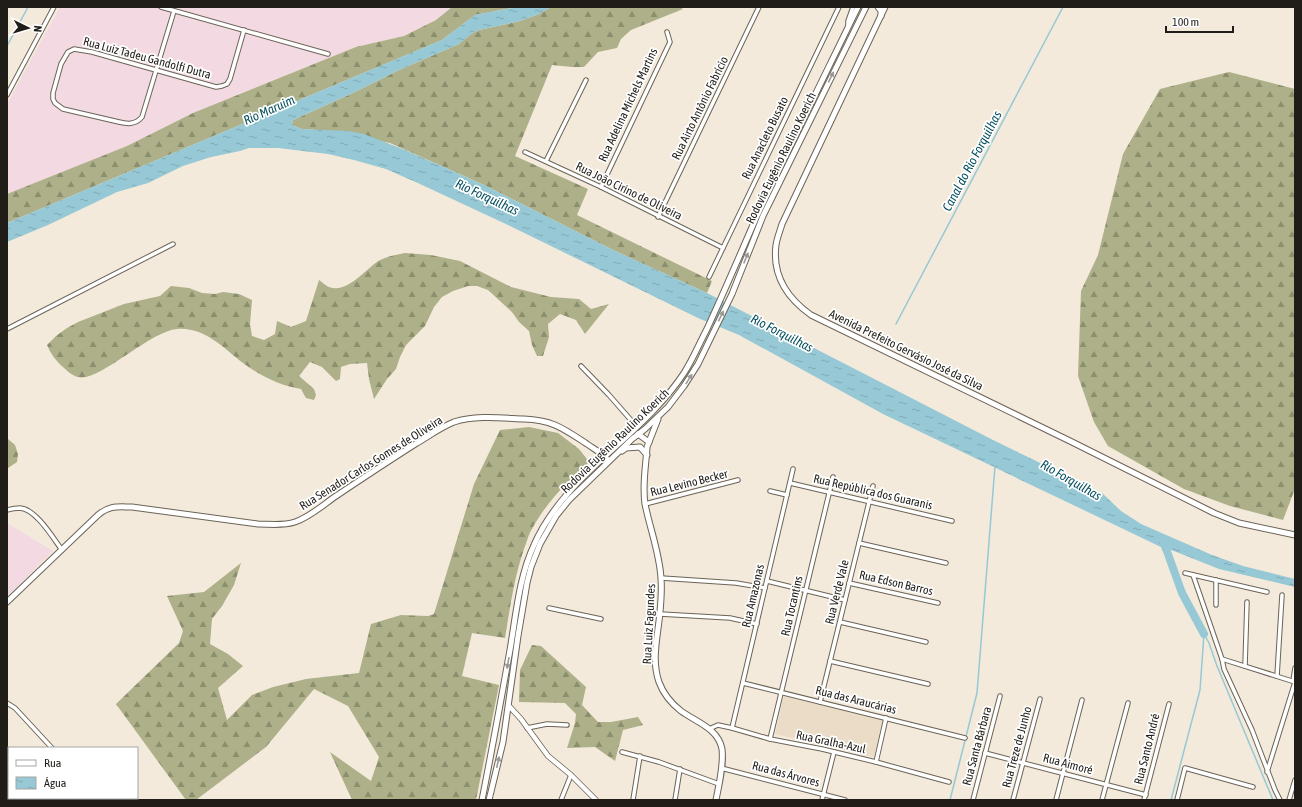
<svg xmlns="http://www.w3.org/2000/svg" width="1302" height="807" font-family="'Asap Condensed',sans-serif">
	<style>
		.built { fill: #eadcc7 }
		.industrial { fill: #f3d9e2 }
		.forest { fill: url(#forest-firs) }
		.water { fill: url(#water-ripples) }
		.lines { fill: none; stroke-linecap: round; stroke-linejoin: round }
		.stream { stroke: #96c8d5; stroke-width: 1.5 }
		.river { stroke: #96c8d5; stroke-width: 8 }
		.minor-casing { stroke: #6b6457; stroke-width: 5.5 }
		.tertiary-casing { stroke: #6b6457; stroke-width: 6 }
		.secondary-casing { stroke: #6b6457; stroke-width: 7 }
		.primary-casing { stroke: #6b6457; stroke-width: 8 }
		.motorway-casing { stroke: #6b6457; stroke-width: 9 }
		.minor { stroke: #fff; stroke-width: 3.5 }
		.tertiary { stroke: #fff; stroke-width: 4.5 }
		.secondary { stroke: #fff; stroke-width: 5 }
		.primary { stroke: #fff; stroke-width: 5.5 }
		.motorway { stroke: #fff; stroke-width: 7 }
		.oneway { fill: #9b9997 }
		.labels { text-anchor: middle; dominant-baseline: central; stroke-width: 3.5; stroke-linejoin: round; paint-order: stroke }
		.street-label { font-size: 12px; fill: #201d18; stroke: #fff }
		.water-label { font-size: 13px; font-style: italic; fill: #095260; stroke: #fff }
	</style>
	<defs>
		<pattern id="forest-firs" width="22" height="20" patternUnits="userSpaceOnUse"><rect width="22" height="20" fill="#adb088"/><path d="M5 1l3.5 6h-7zM16 11l3.5 6h-7z" fill="#8c8f6e"/></pattern>
		<pattern id="water-ripples" width="26" height="14" patternUnits="userSpaceOnUse"><rect width="26" height="14" fill="#96c8d5"/><path d="M2 4q2-2 4 0t4 0M15 11q2-2 4 0t4 0" fill="none" stroke="#81abb6"/></pattern>
	</defs>
	<rect width="100%" height="100%" fill="#f3eadb"/>
	<!-- built -->
	<polygon class="built" points="784,696 883,718 874,757 775,734"/>
	<!-- industrial -->
	<g class="industrial">
		<polygon points="60,7 452,7 436,20 404,36 356,47 193,113 127,146 7,194 7,104"/>
		<polygon points="7,523 53,551 7,597"/>
	</g>
	<!-- forest -->
	<g class="forest">
		<polygon points="452,7 517,7 475,15 442,40 7,223 7,194 127,146 193,113 356,47 404,36 436,20"/>
		<polygon points="551,7 680,7 683,9 631,30 621,39 617,48 598,52 584,67 572,67 552,65 515,156 588,189 577,215 712,281 707,293 613,250 484,185 390,143 320,130 302,129 292,125 293,120 355,92 399,70 459,44 471,34 479,30 520,21 539,14"/>
		<polygon points="1229,72 1295,89 1295,489 1283,520 1230,506 1184,489 1108,446 1094,422 1078,376 1081,291 1098,255 1123,154 1160,89"/>
		<path d="M 405,253 L 431,255 L 460,261 L 511,287 L 551,297 L 579,299 L 591,309 L 609,304 L 585,334 L 576,320 L 560,314 L 548,324 L 549,337 L 543,356 L 537,356 L 532,345 L 529,331 L 519,322 L 512,312 L 488,290 L 477,286 L 468,286 L 453,291 L 442,297 L 434,307 L 425,326 L 406,345 L 400,357 L 396,369 L 387,379 L 374,399 L 369,379 L 367,363 L 350,364 L 341,367 L 340,379 L 336,381 L 322,367 L 310,362 L 299,376 L 314,389 L 316,395 L 314,400 L 306,398 L 301,389 C 280,386 259,375 243,363 C 223,348 205,327 177,329 C 150,331 98,383 78,377 C 73,376 67,371 63,367 C 56,361 51,354 47,345 L 56,336 L 67,328 L 78,322 L 124,304 L 160,296 L 171,286 L 189,288 L 202,293 L 215,294 L 223,292 L 239,294 L 252,300 L 250,324 L 252,336 L 264,340 L 275,334 L 277,321 L 291,327 L 306,321 L 319,280 C 322,282 326,286 329,287 C 348,294 366,268 380,260 C 388,256 396,255 405,253 Z"/>
		<path d="M 529,427 L 558,433 L 579,449 L 590,463 C 567,481 546,503 532,529 C 528,535 527,542 524,549 C 514,578 510,608 505,638 L 472,633 L 462,676 L 499,685 L 476,800 L 352,800 L 330,752 L 371,781 L 379,757 L 348,706 L 314,689 L 266,747 L 196,800 L 186,800 L 116,704 L 179,643 L 183,631 L 167,596 L 204,592 L 241,563 L 234,585 L 222,606 L 212,619 L 210,644 L 228,654 L 243,666 L 218,688 L 227,720 L 252,695 L 273,687 L 306,679 L 359,673 L 371,624 L 401,615 L 428,616 L 434,614 L 474,484 L 500,430 Z"/>
		<polygon points="7,432 8,439 15,445 18,454 17,462 8,468 7,468"/>
		<polygon points="532,645 541,646 586,687 582,705 598,722 611,722 638,717 643,725 623,730 615,761 595,747 567,748 575,723 576,714 565,703 519,702 520,670"/>
	</g>
	<!-- water -->
	<polygon class="water" points="517,7 551,7 539,14 520,21 479,30 471,34 459,44 399,70 355,92 293,120 292,125 302,129 348,131 364,134 405,150 484,185 613,250 707,293 993,440 1102,493 1121,511 1141,524 1212,555 1243,566 1295,579 1295,587 1219,569 1169,549 1170,553 1163,552 1161,547 883,414 739,335 698,318 508,225 420,184 386,169 354,160 328,154 278,148 249,148 240,151 211,157 183,166 148,183 117,192 48,225 7,242 7,223 442,40 475,15"/>
	<g class="lines">
		<!-- stream -->
		<g class="stream">
			<polyline points="7,46 28,7"/>
			<polyline points="896,324 1063,7"/>
			<polyline points="1204,634 1209,643 1217,666 1273,800"/>
			<polyline points="950,800 977,693 995,466"/>
			<polyline points="1171,800 1200,690 1204,634"/>
		</g>
		<!-- river -->
		<polyline class="river" points="1164,543 1182,593 1204,634"/>
		<defs>
			<g id="minor">
				<polyline points="161,7 328,54"/>
				<path d="M 174,11 L 142,117 C 135,125 127,124 119,122 L 63,109 L 55,103 L 53,99 L 53,93 L 61,64 L 68,52 L 74,49 L 92,52 L 216,87 L 222,86 L 227,84 L 230,79 L 244,30"/>
				<polyline points="848,27 848,21 853,7"/>
				<polyline points="7,95 54,7"/>
				<polyline points="525,152 601,187 723,248"/>
				<polyline points="546,161 586,80"/>
				<polyline points="601,187 670,42 667,32"/>
				<polyline points="658,217 759,7"/>
				<polyline points="709,277 839,7"/>
				<polyline points="7,329 173,244"/>
				<polyline points="581,366 609,395 637,427"/>
				<polyline points="790,483 952,521"/>
				<polyline points="770,491 787,495"/>
				<polyline points="645,504 738,480"/>
				<path d="M 7,510 C 11,509 16,508 20,508 C 36,509 53,538 62,550"/>
				<polyline points="859,543 946,563"/>
				<polyline points="1185,573 1267,592"/>
				<polyline points="1193,575 1222,659 1224,669 1252,730 1275,790 1280,800"/>
				<polyline points="661,578 736,583 765,588"/>
				<polyline points="767,581 845,600"/>
				<polyline points="849,583 938,603"/>
				<polyline points="1216,605 1216,580"/>
				<polyline points="549,608 601,619"/>
				<polyline points="660,614 730,618 757,624"/>
				<polyline points="840,622 926,642"/>
				<polyline points="1222,659 1295,682"/>
				<polyline points="830,661 928,684"/>
				<polyline points="1245,666 1247,602"/>
				<polyline points="1277,676 1282,595"/>
				<polyline points="1293,681 1295,668"/>
				<polyline points="743,683 965,738"/>
				<polyline points="820,702 873,486"/>
				<polyline points="7,703 15,708 52,748"/>
				<polyline points="527,728 547,724 567,725"/>
				<polyline points="732,728 793,469"/>
				<polyline points="709,729 718,725 732,728 770,739 822,749 876,762 949,782"/>
				<polyline points="770,739 833,477"/>
				<polyline points="622,752 659,762 719,784"/>
				<polyline points="985,753 1146,795"/>
				<polyline points="876,762 886,718"/>
				<polyline points="721,768 845,800"/>
				<polyline points="1267,772 1295,682"/>
				<polyline points="99,798 101,800"/>
				<polyline points="561,800 571,775"/>
				<polyline points="633,800 640,756"/>
				<polyline points="675,800 680,769"/>
				<polyline points="822,800 834,752"/>
				<polyline points="973,800 1000,696"/>
				<polyline points="1013,800 1040,699"/>
				<polyline points="1056,800 1082,700"/>
				<polyline points="1102,800 1128,703"/>
				<polyline points="1144,800 1169,704"/>
				<polyline points="1177,800 1185,768 1253,787"/>
				<polyline points="1289,800 1295,780"/>
			</g>
			<polyline id="tertiary" points="509,706 521,719 548,756 571,775 596,800"/>
			<g id="secondary">
				<polyline points="878,7 881,11 881,16"/>
				<path d="M 885,7 L 782,224 C 780,231 777,238 776,245 C 772,276 787,298 811,315 L 1072,442 L 1214,513 L 1239,523 L 1295,535"/>
				<path d="M 638,434 L 649,442 L 647,447 C 646,466 642,485 645,504 C 650,529 660,554 661,579 C 662,590 661,601 660,612 C 658,635 651,660 659,682 C 663,693 672,704 681,711 C 696,722 718,728 722,749 C 724,765 719,784 716,800"/>
				<polyline points="649,442 658,419"/>
				<polyline points="622,451 626,448 640,447 647,455"/>
				<path d="M 7,602 L 98,515 C 110,505 118,507 132,507 L 258,524 C 270,524 283,526 295,522 C 310,517 323,505 336,496 C 363,478 390,460 417,443 C 429,436 441,427 454,422 C 476,415 501,418 524,419 C 553,420 564,429 587,444 C 594,449 602,453 607,459"/>
				<path d="M 482,800 C 492,750 501,700 510,650 C 516,615 519,577 534,545 C 565,474 642,437 684,373 C 693,359 699,344 707,329 C 724,292 740,255 756,218 C 789,147 824,77 858,7"/>
				<polyline points="489,800 503,742 518,636 527,583 531,567 540,544 556,516 569,500 632,439 645,429 668,407 684,386 698,364 732,294 763,216 866,7"/>
			</g>
			<polyline id="primary" points="25,798 27,800"/>
			<g id="motorway">
				<polyline points="8,780 9,781"/>
				<polyline points="7,788 9,790"/>
				<polyline points="16,798 18,800"/>
			</g>
		</defs>
		<!-- minor casing -->
		<use href="#minor" class="minor-casing"/>
		<!-- tertiary casing -->
		<use href="#tertiary" class="tertiary-casing"/>
		<!-- secondary casing -->
		<use href="#secondary" class="secondary-casing"/>
		<!-- primary casing -->
		<use href="#primary" class="primary-casing"/>
		<!-- motorway casing -->
		<use href="#motorway" class="motorway-casing"/>
		<!-- minor -->
		<use href="#minor" class="minor"/>
		<!-- tertiary -->
		<use href="#tertiary" class="tertiary"/>
		<!-- secondary -->
		<use href="#secondary" class="secondary"/>
		<!-- primary -->
		<use href="#primary" class="primary"/>
		<!-- motorway -->
		<use href="#motorway" class="motorway"/>
	</g>
	<!-- one-way arrows -->
	<defs><path id="oneway-solid" d="M-6-.8H1V-3.2L6.5 0L1 3.2V.8H-6Z"/></defs>
	<g class="oneway">
		<use href="#oneway-solid" transform="translate(831 77) rotate(-64)"/>
		<use href="#oneway-solid" transform="translate(746 258) rotate(-68)"/>
		<use href="#oneway-solid" transform="translate(721 316) rotate(-64)"/>
		<use href="#oneway-solid" transform="translate(689 379) rotate(-58)"/>
		<use href="#oneway-solid" transform="translate(508 663) rotate(100)"/>
		<use href="#oneway-solid" transform="translate(498 762) rotate(-77)"/>
	</g>
	<g class="labels">
		<!-- street labels -->
		<g class="street-label">
			<text transform="translate(147 58) rotate(15)">Rua Luiz Tadeu Gandolfi Dutra</text>
			<text transform="translate(628 105) rotate(-65)">Rua Adelina Michels Martins</text>
			<text transform="translate(700 108) rotate(-64)">Rua Airto Antônio Fabrício</text>
			<text transform="translate(765 138) rotate(-64)">Rua Anacleto Busato</text>
			<text transform="translate(781 158) rotate(-64)">Rodovia Eugênio Raulino Koerich</text>
			<text transform="translate(629 191) rotate(26)">Rua João Cirino de Oliveira</text>
			<text transform="translate(906 350) rotate(26)">Avenida Prefeito Gervásio José da Silva</text>
			<text transform="translate(615 441) rotate(-44)">Rodovia Eugênio Raulino Koerich</text>
			<text transform="translate(371 463) rotate(-32)">Rua Senador Carlos Gomes de Oliveira</text>
			<text transform="translate(689 483) rotate(-14)">Rua Levino Becker</text>
			<text transform="translate(873 492) rotate(13)">Rua República dos Guaranis</text>
			<text transform="translate(896 583) rotate(13)">Rua Edson Barros</text>
			<text transform="translate(837 592) rotate(-76)">Rua Verde Vale</text>
			<text transform="translate(753 596) rotate(-77)">Rua Amazonas</text>
			<text transform="translate(792 606) rotate(-77)">Rua Tocantins</text>
			<text transform="translate(649 624) rotate(-87)">Rua Luiz Fagundes</text>
			<text transform="translate(856 700) rotate(14)">Rua das Araucárias</text>
			<text transform="translate(831 742) rotate(12)">Rua Gralha-Azul</text>
			<text transform="translate(977 746) rotate(-75)">Rua Santa Bárbara</text>
			<text transform="translate(1017 747) rotate(-75)">Rua Treze de Junho</text>
			<text transform="translate(1147 749) rotate(-76)">Rua Santo André</text>
			<text transform="translate(1068 764) rotate(15)">Rua Aimoré</text>
			<text transform="translate(786 774) rotate(15)">Rua das Árvores</text>
		</g>
		<!-- water labels -->
		<g class="water-label">
			<text transform="translate(269 110) rotate(-24)">Rio Maruim</text>
			<text transform="translate(972 161) rotate(-62)">Canal do Rio Forquilhas</text>
			<text transform="translate(487 197) rotate(25)">Rio Forquilhas</text>
			<text transform="translate(782 333) rotate(27)">Rio Forquilhas</text>
			<text transform="translate(1071 480) rotate(30)">Rio Forquilhas</text>
		</g>
	</g>
	<!-- border -->
	<rect width="1302" height="807" fill="none" stroke="#201d18" stroke-width="16"/>
	<!-- legend -->
	<rect x="8" y="747" width="130" height="52" fill="#ffffff" stroke="#a6a5a3"/>
	<rect x="16" y="760" width="20" height="6" fill="#ffffff" stroke="#a6a5a3"/>
	<text x="44" y="767" font-size="12" fill="#201d18">Rua</text>
	<rect x="16" y="777" width="20" height="12" fill="url(#water-ripples)" stroke="#a6a5a3"/>
	<text x="44" y="787" font-size="12" fill="#201d18">Água</text>
	<!-- north arrow -->
	<g transform="translate(28 28) rotate(95)" stroke="#ffffff" stroke-width="3" paint-order="stroke">
	<path d="M0-3L7 15L0 10L-7 15Z" fill="#201d18"/>
	<text y="-6" font-size="11" font-weight="bold" text-anchor="middle" fill="#201d18">N</text>
	</g>
	<!-- scale -->
	<path d="M1166 26v6h67v-6" fill="none" stroke="#201d18" stroke-width="2"/>
	<text x="1172" y="26" font-size="12" fill="#201d18" stroke="#ffffff" stroke-width="3" paint-order="stroke">100 m</text>
</svg>
